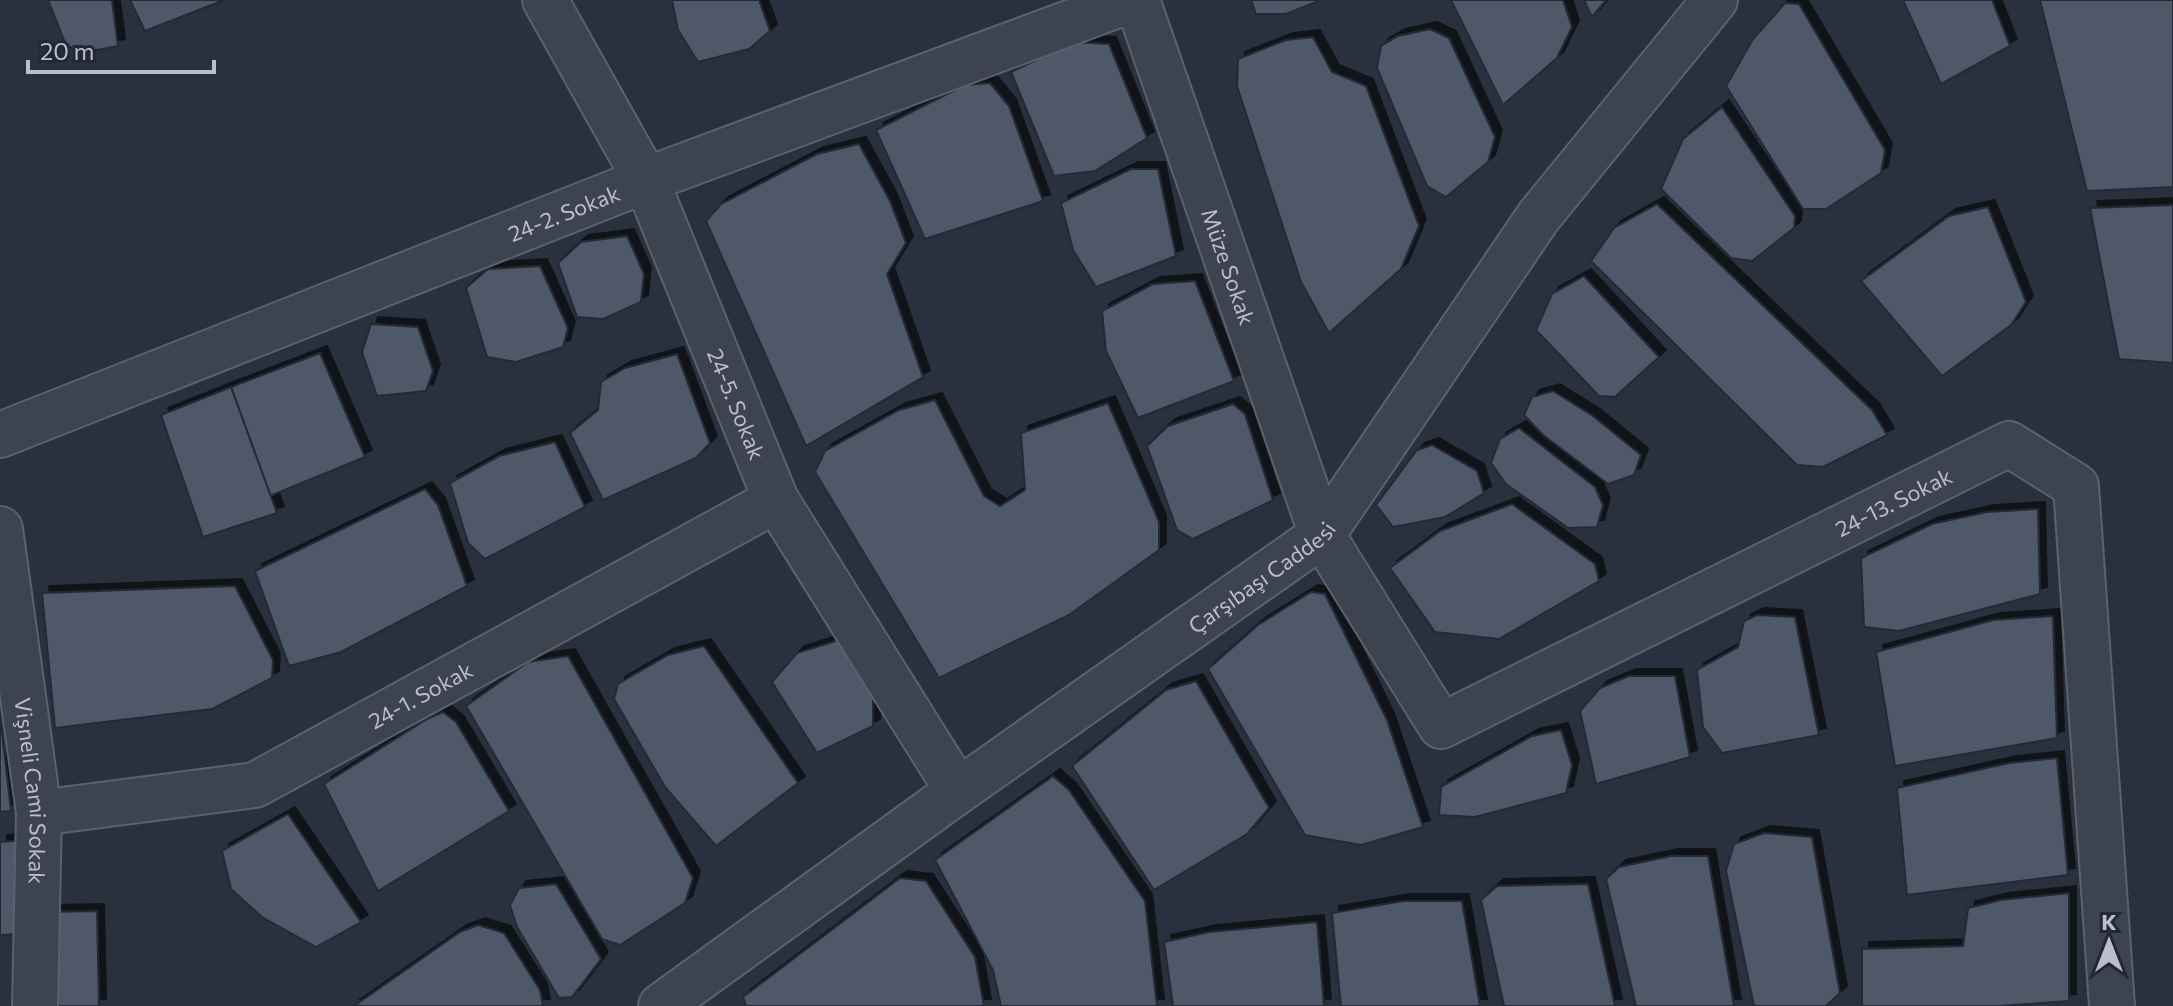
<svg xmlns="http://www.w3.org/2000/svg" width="2173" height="1006" font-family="Commissioner,sans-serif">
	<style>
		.building { fill: #505867; stroke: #242a36; stroke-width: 2; filter: url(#shadow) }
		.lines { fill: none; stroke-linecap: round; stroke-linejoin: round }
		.street-casing { stroke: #5b616d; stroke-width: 48 }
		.street { stroke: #3d434f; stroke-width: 44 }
		.labels { text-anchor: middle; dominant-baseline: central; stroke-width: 7; stroke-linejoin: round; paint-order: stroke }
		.street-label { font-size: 22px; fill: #babfca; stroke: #222835 }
	</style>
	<defs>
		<filter id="shadow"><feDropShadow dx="7" dy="-7" stdDeviation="0" flood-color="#0009"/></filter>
	</defs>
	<rect width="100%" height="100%" fill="#29313f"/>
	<!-- building -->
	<g class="building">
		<polygon points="48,0 112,0 118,46 81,53 66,45"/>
		<polygon points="130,0 224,0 145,31"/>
		<polygon points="672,0 759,0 770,31 749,49 698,62 678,30"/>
		<polygon points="1251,0 1321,0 1286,14 1256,14"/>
		<polygon points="1451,0 1563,0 1572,27 1557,58 1503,105"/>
		<polygon points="1584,0 1606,0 1592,17"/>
		<polygon points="1903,0 1992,0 2010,46 1941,84"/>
		<polygon points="2040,0 2173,0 2173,187 2087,191"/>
		<polygon points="1785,3 1799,4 1885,150 1881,173 1826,209 1803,209 1726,86 1753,39"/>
		<polygon points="1430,29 1449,38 1495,137 1488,162 1446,197 1427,186 1377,68 1381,46 1398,36"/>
		<polygon points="1313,37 1332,72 1366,86 1419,226 1401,269 1329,333 1301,282 1237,86 1238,59 1286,40"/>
		<polygon points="1073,42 1109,44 1147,138 1095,171 1054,176 1011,72"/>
		<polygon points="990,83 1009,106 1043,201 925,239 876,130 965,85"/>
		<polygon points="1722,107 1795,216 1794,228 1752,261 1731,258 1661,189 1683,139"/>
		<polygon points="859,144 890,201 906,243 887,274 923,377 806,446 706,221 721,204 817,154"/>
		<polygon points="1131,169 1158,169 1176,256 1096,287 1073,250 1061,203"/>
		<polygon points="1657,204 1872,410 1887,435 1823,467 1797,465 1591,261 1614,228"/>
		<polygon points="2173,205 2173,363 2119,359 2090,208"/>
		<polygon points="1988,207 2026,302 2011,325 1942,376 1861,281 1949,216"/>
		<polygon points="627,236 644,274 641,302 603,319 577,317 558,263 581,242"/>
		<polygon points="540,266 568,328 563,347 516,362 487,357 466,288 488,269"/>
		<polygon points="1584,276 1659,357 1615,397 1599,396 1536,330 1552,294"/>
		<polygon points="1195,281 1234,381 1138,418 1106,351 1102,311 1153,284"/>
		<polygon points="371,324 418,327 433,371 426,391 377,396 362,352"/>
		<polygon points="320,353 365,457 270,496 231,387"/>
		<polygon points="677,354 710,443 696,458 603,500 570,433 598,410 601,382 625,368"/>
		<polygon points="231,387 277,513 203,537 161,415"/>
		<polygon points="1553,391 1593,416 1641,455 1634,475 1608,484 1543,435 1524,415 1532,397"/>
		<polygon points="935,400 984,496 1000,506 1025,490 1021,433 1108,403 1159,522 1159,550 1069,615 939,678 815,472 825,451 899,410"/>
		<polygon points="1233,404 1245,414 1273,500 1193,539 1177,530 1147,446 1168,426"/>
		<polygon points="1519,428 1595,487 1603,505 1597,527 1568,528 1506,484 1491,463 1500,439"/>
		<polygon points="555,442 585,507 485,559 468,543 450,483 499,456"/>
		<polygon points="1432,445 1477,471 1484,493 1445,517 1393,527 1376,505 1417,450"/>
		<polygon points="425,489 438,505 467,586 341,652 289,666 255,571"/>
		<polygon points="1512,504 1595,564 1599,581 1499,639 1435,632 1390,568 1440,531"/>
		<polygon points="2038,509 2040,594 1899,631 1864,627 1861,558 1932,524 1987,512"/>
		<polygon points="235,586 273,660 272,678 212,709 55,728 42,593"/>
		<polygon points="1311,592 1325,594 1387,720 1423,827 1361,845 1305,835 1208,669 1258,625"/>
		<polygon points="1757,615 1795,617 1819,735 1722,753 1703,727 1697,670 1738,647 1744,621"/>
		<polygon points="2053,616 2057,738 1895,766 1876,652 1993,620"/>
		<polygon points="842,639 873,690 873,726 817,753 772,682 797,653"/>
		<polygon points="704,646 798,783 716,846 665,787 614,699 618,684 668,655"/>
		<polygon points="568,656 693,878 685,903 620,945 602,939 466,706 528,662"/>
		<polygon points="1629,676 1675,676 1690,757 1596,784 1580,711 1600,688"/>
		<polygon points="1196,681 1269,808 1247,834 1154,890 1072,766 1166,690"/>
		<polygon points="443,712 456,722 509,811 378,891 324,784 427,719"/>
		<polygon points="0,715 11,811 0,812"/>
		<polygon points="1561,730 1572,765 1566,793 1475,817 1439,815 1441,787 1532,736"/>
		<polygon points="2057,758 2068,875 1907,895 1897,788 2009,763"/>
		<polygon points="1053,776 1069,790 1145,901 1157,1006 1001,1006 993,970 935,860"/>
		<polygon points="288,814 361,922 316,947 262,917 231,889 222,851"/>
		<polygon points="1764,833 1812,837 1840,993 1826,1006 1754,1006 1726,871 1734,844"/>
		<polygon points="24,840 24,934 0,935 0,842"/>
		<polygon points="1671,856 1708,856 1734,1006 1636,1006 1606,879 1619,867"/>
		<polygon points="900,878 926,881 975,957 984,1006 746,1006 743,997"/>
		<polygon points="556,884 601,959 572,997 559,998 517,927 510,905 519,888"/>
		<polygon points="1588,884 1615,1006 1504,1006 1481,900 1497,886"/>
		<polygon points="2069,893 2069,1001 2001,1006 1862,1006 1862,949 1963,946 1968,908 2001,900"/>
		<polygon points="1403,901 1462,901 1480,1006 1341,1006 1332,913"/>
		<polygon points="97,911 99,1006 45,1006 48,912"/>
		<polygon points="1317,922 1324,1006 1173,1006 1164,942 1209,932"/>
		<polygon points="478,925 504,933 540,990 543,1006 354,1006 460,932"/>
	</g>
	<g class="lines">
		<defs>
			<g id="street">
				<path id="s1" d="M 545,0 L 646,180 L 776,500 L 958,791"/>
				<path id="s2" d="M 1137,0 L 1322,535 L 1441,726 L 2009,444 L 2076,486 L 2112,1006"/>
				<path id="s3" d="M 0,435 L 646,180 L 1131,0"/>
				<path id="s4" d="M 0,529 L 39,813 L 35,1006"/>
				<path id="s5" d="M 39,813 L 255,785 L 776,500"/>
				<path id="s6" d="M 661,1006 L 958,791 L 1322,535 L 1539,216 L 1715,0"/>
			</g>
		</defs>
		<!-- street casing -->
		<use href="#street" class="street-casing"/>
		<!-- street -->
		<use href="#street" class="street"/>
	</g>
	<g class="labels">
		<!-- street labels -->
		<g class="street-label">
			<text stroke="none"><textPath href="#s3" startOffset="606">24-2. Sokak</textPath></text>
			<text stroke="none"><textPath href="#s2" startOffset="282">Müze Sokak</textPath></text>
			<text stroke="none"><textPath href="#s1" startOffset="448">24-5. Sokak</textPath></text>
			<text stroke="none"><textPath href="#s2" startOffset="1296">24-13. Sokak</textPath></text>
			<text stroke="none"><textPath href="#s6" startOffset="738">Çarşıbaşı Caddesi</textPath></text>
			<text stroke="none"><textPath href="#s5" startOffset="406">24-1. Sokak</textPath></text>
			<text stroke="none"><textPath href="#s4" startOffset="264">Vişneli Cami Sokak</textPath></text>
		</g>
	</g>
	<!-- north arrow -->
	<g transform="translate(2109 942)" stroke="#222835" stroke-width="6" paint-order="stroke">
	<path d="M0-6L14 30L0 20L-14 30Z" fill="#babfca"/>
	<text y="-12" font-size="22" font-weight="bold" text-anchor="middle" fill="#babfca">K</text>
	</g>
	<!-- scale -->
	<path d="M28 60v12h186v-12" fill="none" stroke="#babfca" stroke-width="4"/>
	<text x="40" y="60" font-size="24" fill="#babfca" stroke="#222835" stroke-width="6" paint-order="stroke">20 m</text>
</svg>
